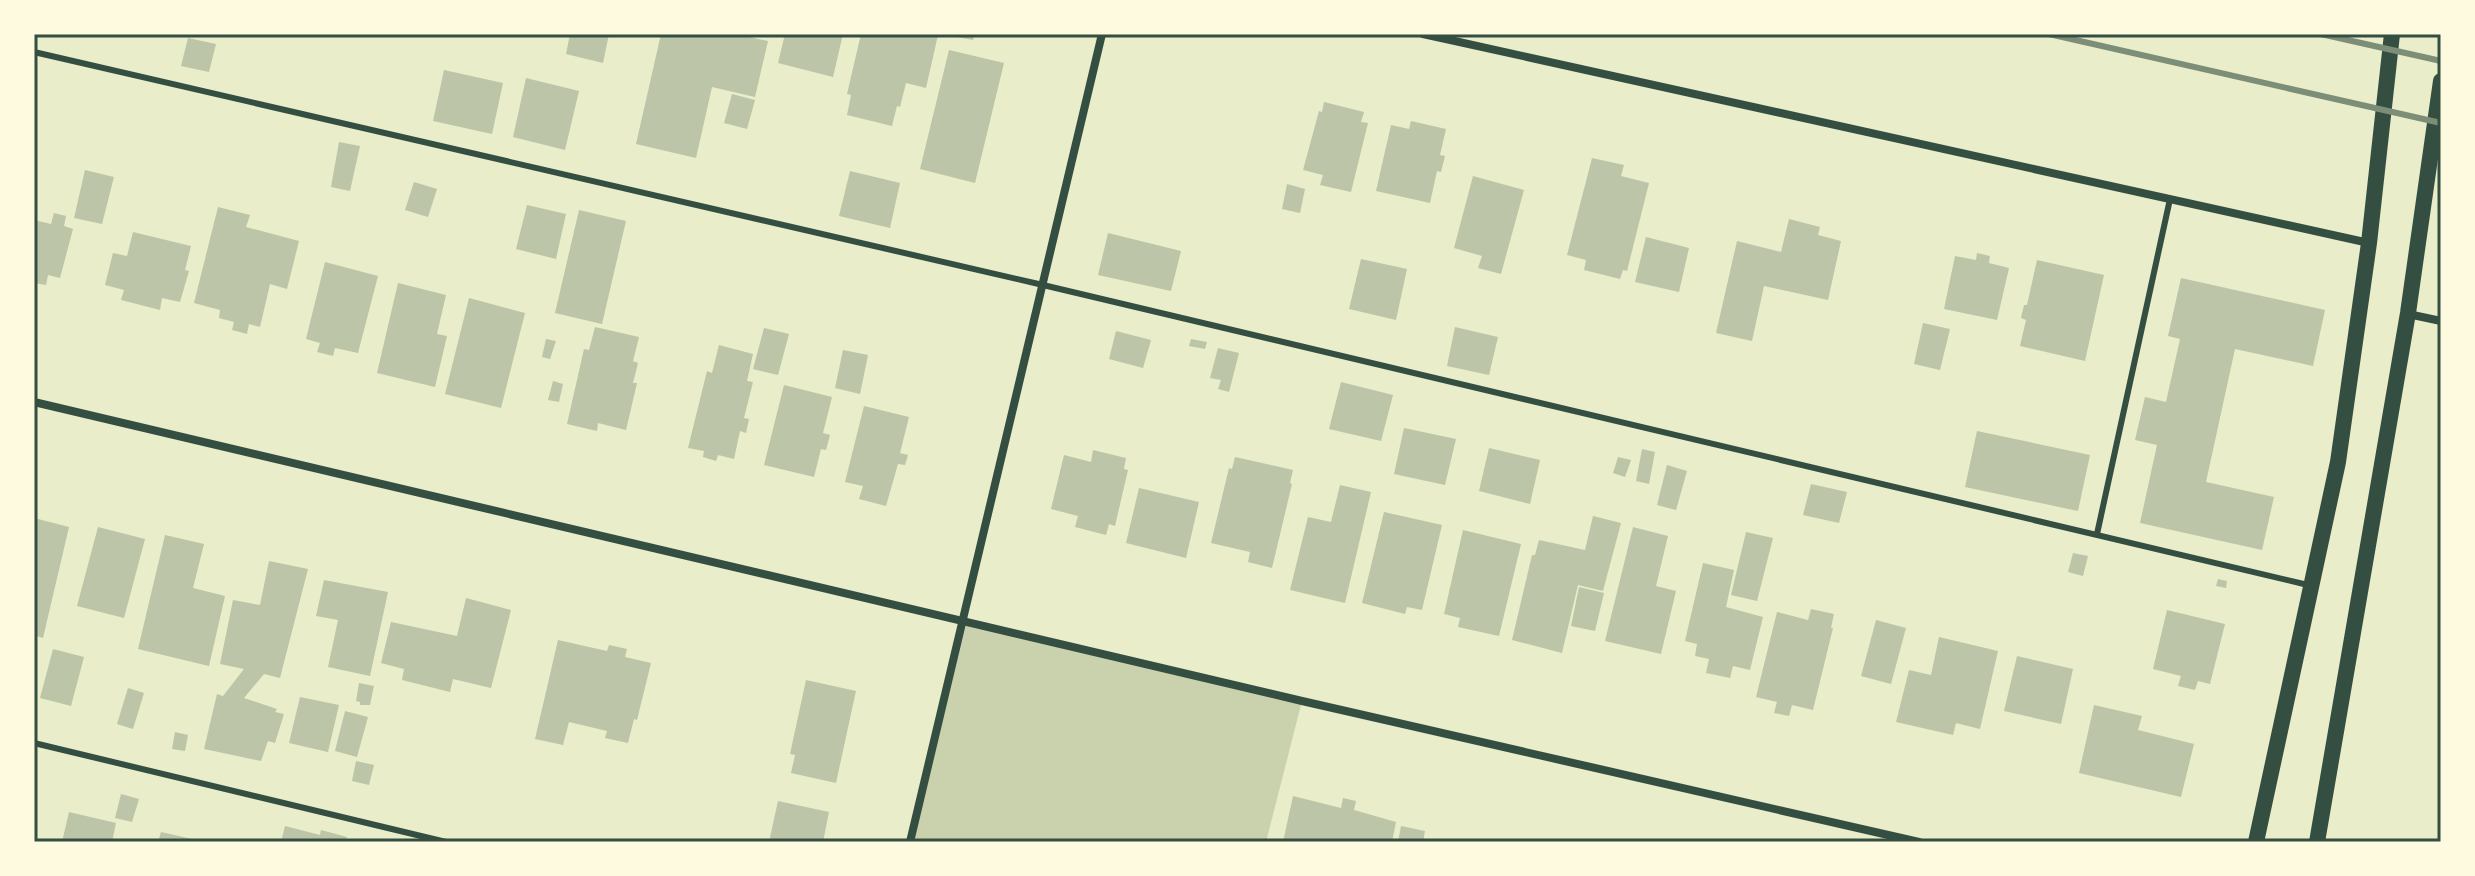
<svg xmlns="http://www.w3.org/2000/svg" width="2475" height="876" font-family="'PT Sans',sans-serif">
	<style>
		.green { fill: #cad2ad }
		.building { fill: #bcc5a7 }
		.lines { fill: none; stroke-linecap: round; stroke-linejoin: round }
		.service { stroke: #344e41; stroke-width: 6 }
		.minor { stroke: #344e41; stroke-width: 8 }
		.secondary { stroke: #344e41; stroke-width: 16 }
		.rail { stroke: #7c8e77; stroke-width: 6 }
		.neatline { fill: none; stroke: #344e41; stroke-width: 3 }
	</style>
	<rect width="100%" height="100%" fill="#e9edc9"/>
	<!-- green -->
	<polygon class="green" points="963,621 1302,701 1266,842 910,842"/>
	<!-- building -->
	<g class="building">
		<polygon points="570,34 609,34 603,63 566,54"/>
		<polygon points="661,34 736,34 768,41 755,97 712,87 696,158 636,144"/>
		<polygon points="785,34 843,34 833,77 778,63"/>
		<polygon points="861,34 938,35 926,88 906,83 900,107 897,106 892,126 847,115 851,95 847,94"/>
		<polygon points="957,34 975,34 973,40 957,37"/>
		<polygon points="188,38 216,44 209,72 181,66"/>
		<polygon points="949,50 1004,63 975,183 920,169"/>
		<polygon points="444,70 503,83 492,134 433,121"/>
		<polygon points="526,78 579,91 565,150 513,137"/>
		<polygon points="732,94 755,100 747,129 724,123"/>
		<polygon points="1324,102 1364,112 1361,122 1368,123 1351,192 1320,185 1323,175 1303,170 1319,111 1322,112"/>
		<polygon points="1411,121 1446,129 1440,155 1445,156 1441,172 1437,171 1430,203 1376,191 1391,125 1409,129"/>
		<polygon points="339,142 360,146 350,191 331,187"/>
		<polygon points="1592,158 1624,165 1621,176 1649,183 1627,271 1623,270 1620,279 1584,270 1586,260 1567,255"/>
		<polygon points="85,170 114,177 102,224 74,218"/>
		<polygon points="850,171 900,183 890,228 839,216"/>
		<polygon points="1473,176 1524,190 1501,274 1478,268 1482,256 1454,248"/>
		<polygon points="414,182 437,189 428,217 405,210"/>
		<polygon points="1287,184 1305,189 1300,213 1282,209"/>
		<polygon points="527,205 566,214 556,259 516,249"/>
		<polygon points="218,207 250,215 246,227 299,241 287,289 270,284 260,327 249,324 247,334 232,330 234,322 219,318 220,310 194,303"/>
		<polygon points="579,210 626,221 602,324 555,313"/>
		<polygon points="54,213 66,216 64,226 73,229 60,278 48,275 46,285 34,283 34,220 51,224"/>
		<polygon points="1789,219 1820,227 1818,235 1841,241 1828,300 1764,286 1752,341 1716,333 1737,241 1781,252"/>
		<polygon points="133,232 191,246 185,270 189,271 180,302 162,298 160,310 121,300 124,290 105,285 113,253 127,256"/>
		<polygon points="1108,233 1181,251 1171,291 1098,275"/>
		<polygon points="1646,237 1689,248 1679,292 1635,282"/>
		<polygon points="1977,253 1990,256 1989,263 2009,268 1997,320 1944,309 1955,256 1976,260"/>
		<polygon points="1361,259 1407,269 1396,320 1349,309"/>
		<polygon points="2037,260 2104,275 2085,361 2020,346 2026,320 2021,318 2024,305 2027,305"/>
		<polygon points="325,262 378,276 358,353 335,348 333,356 317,352 320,343 306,339"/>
		<polygon points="2181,278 2325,310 2313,366 2235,349 2206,482 2274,497 2262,550 2140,523 2157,445 2135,440 2145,397 2166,402 2180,339 2168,336"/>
		<polygon points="398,283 446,295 437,334 447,336 435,387 377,373"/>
		<polygon points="469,298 525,313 501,408 445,394"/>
		<polygon points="1923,323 1950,329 1940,370 1914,364"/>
		<polygon points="595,327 639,337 633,361 638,363 633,383 637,383 626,430 598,423 597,431 567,424 584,349 589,350"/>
		<polygon points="1455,327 1498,337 1489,375 1447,366"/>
		<polygon points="764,328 789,334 778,375 753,369"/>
		<polygon points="1116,331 1151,340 1143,368 1109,359"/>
		<polygon points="546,339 556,341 550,359 542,357"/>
		<polygon points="1191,339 1207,342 1205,349 1189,346"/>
		<polygon points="719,345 753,354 747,381 753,382 744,418 749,419 746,433 740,431 734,459 718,455 716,461 703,457 704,451 688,448 707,371 712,373"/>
		<polygon points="1218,348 1239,353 1229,392 1218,389 1221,380 1210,378"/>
		<polygon points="843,350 868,355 860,394 835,388"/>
		<polygon points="553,381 563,384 559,402 548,400"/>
		<polygon points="1341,382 1393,395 1381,441 1329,429"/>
		<polygon points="784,385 832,397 823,433 830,435 826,450 821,449 814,477 764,465"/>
		<polygon points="864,406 909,417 900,453 908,455 905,465 898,464 886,506 859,499 863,486 845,482"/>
		<polygon points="1404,428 1456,439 1445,485 1394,474"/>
		<polygon points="1977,431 2090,455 2078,511 1965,487"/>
		<polygon points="1489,448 1540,460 1530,504 1479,491"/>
		<polygon points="1642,449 1655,452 1649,484 1636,481"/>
		<polygon points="1093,450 1126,458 1124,469 1128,470 1115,526 1109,524 1106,535 1075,527 1078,516 1051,509 1064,455 1091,462"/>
		<polygon points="1235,457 1293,470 1290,483 1292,484 1272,568 1248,562 1250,552 1211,543 1229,468 1232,469"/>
		<polygon points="1618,457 1631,460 1625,477 1613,473"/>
		<polygon points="1667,465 1687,471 1676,510 1657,505"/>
		<polygon points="1811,484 1847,492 1839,523 1803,515"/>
		<polygon points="1340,485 1371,492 1345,603 1290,590 1308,517 1331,522"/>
		<polygon points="1139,488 1199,502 1186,558 1126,543"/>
		<polygon points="1384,512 1442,525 1422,610 1407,607 1405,614 1362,603"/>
		<polygon points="1593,516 1621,523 1603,591 1578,585 1562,653 1512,640 1532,555 1535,555 1539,540 1585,550"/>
		<polygon points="34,518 69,527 43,638 34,635"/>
		<polygon points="98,527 145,539 124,618 77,606"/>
		<polygon points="1633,527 1668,536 1656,586 1676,591 1661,654 1605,641"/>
		<polygon points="1463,530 1521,544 1499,636 1458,627 1460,618 1444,614"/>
		<polygon points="1746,532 1773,538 1757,601 1731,595"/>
		<polygon points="165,535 204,544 193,588 225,596 209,666 138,649"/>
		<polygon points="2073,553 2088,556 2083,576 2068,572"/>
		<polygon points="269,561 308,569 280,678 264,674 244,698 277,709 275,712 284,714 275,743 268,741 261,761 204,749 217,694 223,696 244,669 220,664 233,600 260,605"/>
		<polygon points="1703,563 1734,570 1726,607 1763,617 1750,670 1733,666 1730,678 1706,673 1709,659 1695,656 1697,644 1685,641"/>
		<polygon points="2218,579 2227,581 2226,588 2216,586"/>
		<polygon points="324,580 388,592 370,676 328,667 338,620 316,616"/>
		<polygon points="1579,587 1604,593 1595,631 1571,626"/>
		<polygon points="466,598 511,610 491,688 453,679 450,692 402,680 404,669 381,663 391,622 457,636"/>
		<polygon points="1811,609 1834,614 1831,628 1833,628 1813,710 1792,705 1789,716 1774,713 1777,702 1756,697 1777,612 1808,620"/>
		<polygon points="2167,610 2225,624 2210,684 2198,681 2195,690 2178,686 2181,676 2153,669"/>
		<polygon points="1876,620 1906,628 1891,684 1861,676"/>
		<polygon points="1939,637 1998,651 1980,729 1956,723 1953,735 1896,722 1909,670 1931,675"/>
		<polygon points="558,640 607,651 609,645 627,649 625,657 651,663 637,720 634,719 628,743 605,738 607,731 569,722 563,745 535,739"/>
		<polygon points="53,649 84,657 71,706 40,698"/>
		<polygon points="2017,656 2073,669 2061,724 2004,711"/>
		<polygon points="806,680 856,691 836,783 791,773 795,755 790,754"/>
		<polygon points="359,683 374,686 370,705 360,705 360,702 356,701"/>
		<polygon points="128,688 144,693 133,729 117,724"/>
		<polygon points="300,697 339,705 328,752 289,743"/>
		<polygon points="2094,705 2142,716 2138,730 2194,744 2181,797 2079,773"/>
		<polygon points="345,711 368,717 357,757 335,751"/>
		<polygon points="175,732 188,735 185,751 172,749"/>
		<polygon points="356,761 374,765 369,785 352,781"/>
		<polygon points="121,794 139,799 132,822 115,818"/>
		<polygon points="1293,796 1341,808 1343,798 1356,801 1354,810 1396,822 1392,842 1283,842"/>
		<polygon points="778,801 829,812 823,842 769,842"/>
		<polygon points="69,812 116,823 112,842 62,842"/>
		<polygon points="285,826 320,835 321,830 347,837 345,842 281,842"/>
		<polygon points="1401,826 1425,831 1423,842 1398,842"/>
		<polygon points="161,832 201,841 200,842 158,842"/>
	</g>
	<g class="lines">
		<!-- service -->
		<g class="service">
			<polyline points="34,52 1043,285 2308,585"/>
			<polyline points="2097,534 2170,199"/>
			<polyline points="34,743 446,842"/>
		</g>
		<!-- minor -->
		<g class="minor">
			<polyline points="1423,34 2369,243"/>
			<polyline points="2408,314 2441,321"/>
			<polyline points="34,402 1302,701 1919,842"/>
			<polyline points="910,842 1102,34"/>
		</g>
		<!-- secondary -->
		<g class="secondary">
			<polyline points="2256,842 2338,462 2369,243 2392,34"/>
			<polyline points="2317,842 2408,313 2441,81"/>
		</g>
		<!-- rail -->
		<g class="rail">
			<polyline points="2049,34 2441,123"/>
			<polyline points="2321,34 2441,61"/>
		</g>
	</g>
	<!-- border -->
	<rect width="2475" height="876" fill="none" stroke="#fefae0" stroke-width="72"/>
	<rect x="36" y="36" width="2403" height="804" class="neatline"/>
</svg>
